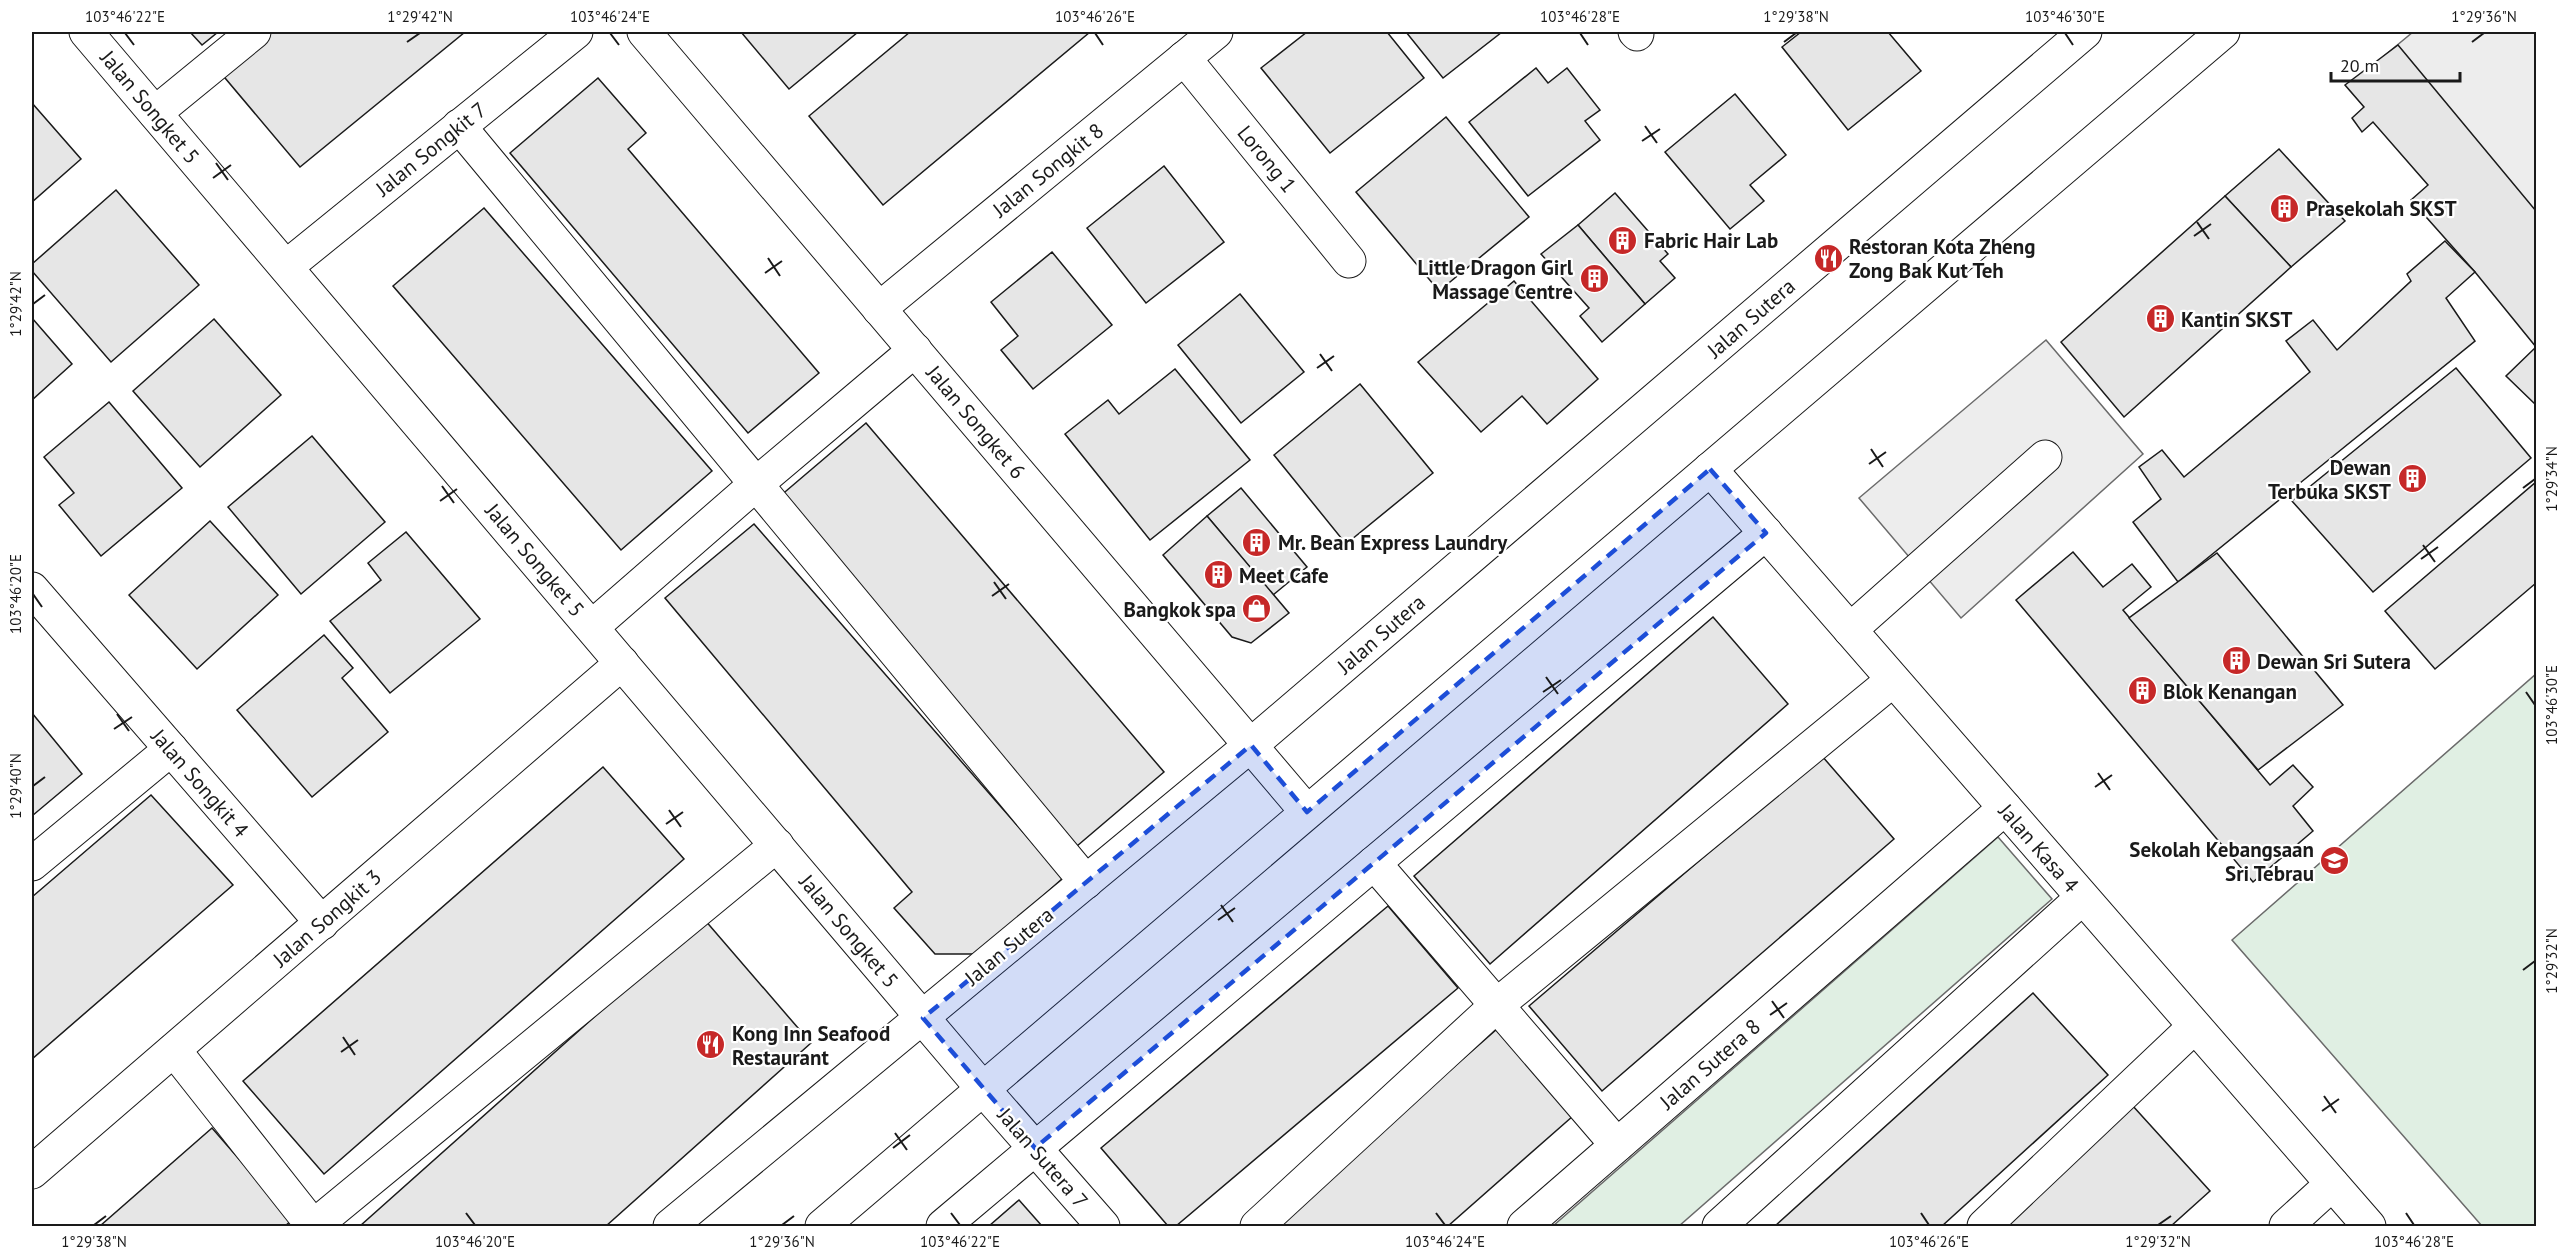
<svg xmlns="http://www.w3.org/2000/svg" width="2568" height="1258" font-family="'PT Sans',sans-serif">
	<style>
		.green { fill: #e0efe3; stroke: #6a6a6a; stroke-width: 1.5 }
		.parking { fill: #ededed; stroke: #6a6a6a; stroke-width: 1.5 }
		.building { fill: #e6e6e6; stroke: #1a1a1a; stroke-width: 1.5 }
		.lines { fill: none; stroke-linecap: round; stroke-linejoin: round }
		.minor-casing { stroke: #1a1a1a; stroke-width: 35 }
		.minor { stroke: #fff; stroke-width: 33 }
		.marked { fill: #1d4ed8; fill-opacity: 0.2; stroke: #1d4ed8; stroke-width: 4.5; stroke-dasharray: 12 8; stroke-linejoin: round }
		.ticks { fill: none; stroke: #1a1a1a; stroke-width: 2 }
		.labels { text-anchor: middle; dominant-baseline: central; stroke-width: 4.5; stroke-linejoin: round; paint-order: stroke }
		.street-label { font-size: 21px; fill: #1a1a1a; stroke: #fff }
		.poi-label { font-size: 21px; font-weight: bold; fill: #1a1a1a; stroke: #fff; text-anchor: start }
		.neatline { fill: none; stroke: #1a1a1a; stroke-width: 2 }
		.ticks-label { font-size: 15px; text-anchor: middle; fill: #1a1a1a }
	</style>
	<rect width="100%" height="100%" fill="#fff"/>
	<!-- green -->
	<g class="green">
		<polygon points="2536,674 2536,1226 2482,1226 2232,940"/>
		<polygon points="1998,837 2052,899 1679,1226 1553,1226"/>
	</g>
	<!-- parking -->
	<g class="parking">
		<polygon points="2413,32 2536,32 2536,224 2384,56"/>
		<polygon points="2046,340 2143,454 1961,618 1859,498"/>
	</g>
	<!-- building -->
	<g class="building">
		<polygon points="190,32 218,32 202,45"/>
		<polygon points="270,32 465,32 300,167 220,72"/>
		<polygon points="741,32 858,32 789,89"/>
		<polygon points="910,32 1090,32 883,205 809,116"/>
		<polygon points="1307,32 1387,32 1424,78 1330,153 1261,68"/>
		<polygon points="1406,32 1502,32 1443,78"/>
		<polygon points="1801,32 1888,32 1921,71 1848,130 1782,47"/>
		<polygon points="2398,45 2536,211 2536,405 2506,376 2536,347 2475,272 2411,200 2428,185 2373,122 2362,132 2352,118 2364,107 2345,85"/>
		<polygon points="1536,68 1548,83 1567,68 1600,110 1585,121 1600,140 1528,196 1469,122"/>
		<polygon points="598,78 646,133 628,149 819,373 748,433 510,153"/>
		<polygon points="1735,94 1786,155 1750,185 1764,201 1730,229 1665,152"/>
		<polygon points="32,103 81,159 32,202"/>
		<polygon points="1446,117 1529,217 1439,291 1356,192"/>
		<polygon points="2279,149 2345,221 2291,267 2225,196"/>
		<polygon points="1164,166 1224,242 1146,303 1087,228"/>
		<polygon points="116,190 199,285 111,362 32,271 32,264"/>
		<polygon points="1615,193 1668,254 1660,261 1675,278 1645,304 1578,225"/>
		<polygon points="2225,196 2291,267 2124,417 2061,342"/>
		<polygon points="484,208 712,471 621,550 393,286"/>
		<polygon points="1578,225 1645,304 1602,342 1580,316 1589,308 1541,254"/>
		<polygon points="2445,241 2475,272 2446,298 2475,341 2178,582 2133,522 2161,499 2139,467 2162,450 2184,477 2310,372 2286,341 2313,320 2337,350 2411,281 2407,274"/>
		<polygon points="1052,252 1112,325 1033,389 1001,350 1018,336 991,302"/>
		<polygon points="1514,281 1598,379 1547,424 1522,396 1481,432 1418,362"/>
		<polygon points="1240,294 1304,372 1241,423 1178,345"/>
		<polygon points="32,318 72,364 32,400"/>
		<polygon points="214,319 281,395 200,467 133,391"/>
		<polygon points="2456,368 2531,458 2373,592 2292,501"/>
		<polygon points="1175,369 1250,460 1150,540 1065,434 1108,400 1119,414"/>
		<polygon points="1360,384 1433,473 1346,544 1274,455"/>
		<polygon points="109,402 182,488 101,556 59,505 74,493 44,457"/>
		<polygon points="866,423 1164,772 1077,846 779,497"/>
		<polygon points="312,436 385,522 301,594 228,507"/>
		<polygon points="2536,482 2536,583 2435,669 2385,611"/>
		<polygon points="1241,488 1307,567 1273,595 1207,516"/>
		<polygon points="1207,516 1289,613 1251,643 1232,637 1163,555"/>
		<polygon points="210,521 278,595 197,669 129,595"/>
		<polygon points="754,524 1063,878 978,954 935,954 894,908 912,892 665,598"/>
		<polygon points="406,532 480,619 390,693 330,621 381,580 368,563"/>
		<polygon points="2073,552 2103,587 2132,564 2151,587 2123,610 2270,785 2293,765 2313,787 2293,806 2313,831 2253,882 2016,600"/>
		<polygon points="2217,553 2343,705 2258,770 2129,618"/>
		<polygon points="1713,617 1788,704 1490,964 1414,876"/>
		<polygon points="324,635 353,668 342,678 388,732 312,797 237,710"/>
		<polygon points="32,713 82,774 32,816"/>
		<polygon points="1822,756 1894,839 1602,1091 1529,1006"/>
		<polygon points="603,767 684,859 324,1174 243,1081"/>
		<polygon points="151,795 233,885 32,1059 32,897"/>
		<polygon points="1388,906 1458,988 1176,1226 1168,1226 1101,1148"/>
		<polygon points="704,919 811,1043 606,1226 360,1226"/>
		<polygon points="2033,993 2108,1075 1942,1226 1775,1226"/>
		<polygon points="1497,1029 1573,1116 1448,1226 1273,1226"/>
		<polygon points="2132,1105 2210,1191 2171,1226 2002,1226"/>
		<polygon points="212,1128 292,1220 285,1226 100,1226"/>
		<polygon points="1019,1200 1042,1226 989,1226"/>
	</g>
	<g class="lines">
		<defs>
			<g id="minor">
				<polyline points="86,32 983,1089 1103,1226"/>
				<polyline points="644,32 1307,812"/>
				<polyline points="1635,32 1637,34"/>
				<polyline points="1184,58 1349,261"/>
				<polyline points="155,113 254,32"/>
				<polyline points="459,126 1086,882"/>
				<polyline points="286,267 576,32"/>
				<polyline points="879,309 1216,32"/>
				<polyline points="1710,469 2369,1226"/>
				<polyline points="32,589 322,923"/>
				<polyline points="592,627 755,485 915,350"/>
				<polyline points="1850,630 2045,457"/>
				<polyline points="1374,863 1617,1145"/>
				<polyline points="32,864 171,749"/>
				<polyline points="174,1050 313,1226"/>
				<polyline points="32,1172 622,663"/>
				<polyline points="314,1226 777,845"/>
				<polyline points="670,1226 1251,745 2085,32"/>
				<polyline points="822,1226 2223,32"/>
				<polyline points="943,1226 1766,533"/>
				<polyline points="1257,1226 1497,1005 1893,680"/>
				<polyline points="1524,1226 2005,808"/>
				<polyline points="1719,1226 2082,898"/>
				<polyline points="1984,1226 2194,1027"/>
				<polyline points="2286,1226 2332,1184"/>
			</g>
		</defs>
		<!-- minor casing -->
		<use href="#minor" class="minor-casing"/>
		<!-- minor -->
		<use href="#minor" class="minor"/>
	</g>
	<!-- marked area -->
	<path class="marked" d="M 1710,469 L 1766,533 L 1035,1148 L 923,1018 L 1251,745 L 1307,812 Z"/>
	<!-- ticks -->
	<path class="ticks" d="M 125,33 L 134,45M 610,33 L 619,45M 1095,33 L 1103,45M 1580,33 L 1588,45M 2065,33 L 2073,45M 407,42 L 420,33M 1784,42 L 1796,33M 2472,42 L 2484,33M 1645,126 L 1657,143M 1642,141 L 1660,129M 216,163 L 228,180M 213,178 L 231,165M 2197,222 L 2209,239M 2194,236 L 2211,224M 768,258 L 780,276M 765,273 L 782,261M 33,304 L 45,295M 1320,354 L 1332,371M 1317,368 L 1334,356M 1871,449 L 1883,467M 1869,464 L 1886,452M 442,486 L 454,503M 2523,488 L 2535,479M 440,501 L 457,489M 2423,545 L 2435,562M 2421,559 L 2438,547M 994,582 L 1006,599M 33,594 L 42,607M 992,596 L 1009,584M 1546,677 L 1558,694M 1543,692 L 1561,680M 2526,692 L 2535,705M 117,714 L 129,731M 114,729 L 132,717M 2098,773 L 2110,790M 33,786 L 45,777M 2095,787 L 2112,775M 669,810 L 681,827M 666,824 L 683,812M 1221,905 L 1233,922M 1218,920 L 1235,908M 2523,970 L 2535,961M 1772,1001 L 1784,1018M 1770,1015 L 1787,1003M 343,1037 L 355,1055M 341,1052 L 358,1040M 2324,1096 L 2336,1113M 2322,1111 L 2339,1099M 895,1133 L 907,1150M 893,1148 L 910,1135M 466,1213 L 475,1225M 951,1213 L 960,1225M 1436,1213 L 1445,1225M 1921,1213 L 1929,1225M 2406,1213 L 2414,1225M 94,1225 L 106,1216M 782,1225 L 794,1216M 2158,1225 L 2171,1216"/>
	<!-- icons -->
	<defs>
		<symbol id="building-disc" viewBox="-11 -11 22 22"><circle r="9.5" fill="#c62828" stroke="#fff"/><path d="M-4-6H4V6H1V3H-1V6H-4ZM-2.5-4.3h1.7v1.8h-1.7ZM.8-4.3h1.7v1.8H.8ZM-2.5-1h1.7V.8h-1.7ZM.8-1h1.7V.8H.8Z" fill="#fff"/></symbol>
		<symbol id="restaurant-disc" viewBox="-11 -11 22 22"><circle r="9.5" fill="#c62828" stroke="#fff"/><path d="M-5-6h1v4h1v-4h1v4h1v-4h1v5L-1.5 .5V6h-2V.5L-5-1ZM5-6V6H3V1.5H1.5Q1.5-4 5-6Z" fill="#fff"/></symbol>
		<symbol id="shop-disc" viewBox="-11 -11 22 22"><circle r="9.5" fill="#c62828" stroke="#fff"/><path d="M-5-2.5h2.3a2.7 3.5 0 0 1 5.4 0H5L5.5 6h-11ZM-1.5-2.5h3a1.5 2.3 0 0 0-3 0Z" fill="#fff"/></symbol>
		<symbol id="school-disc" viewBox="-11 -11 22 22"><circle r="9.5" fill="#c62828" stroke="#fff"/><path d="M0-5L7-2L0 1L-7-2ZM-4 1L0 2.5L4 1V4Q0 6-4 4Z" fill="#fff"/></symbol>
	</defs>
	<g fill-rule="evenodd">
		<use href="#building-disc" x="2268" y="192" width="33" height="33"/>
		<use href="#building-disc" x="1606" y="224" width="33" height="33"/>
		<use href="#restaurant-disc" x="1812" y="242" width="33" height="33"/>
		<use href="#building-disc" x="1578" y="262" width="33" height="33"/>
		<use href="#building-disc" x="2144" y="302" width="33" height="33"/>
		<use href="#building-disc" x="2396" y="462" width="33" height="33"/>
		<use href="#building-disc" x="1240" y="526" width="33" height="33"/>
		<use href="#building-disc" x="1202" y="558" width="33" height="33"/>
		<use href="#shop-disc" x="1240" y="592" width="33" height="33"/>
		<use href="#building-disc" x="2220" y="644" width="33" height="33"/>
		<use href="#building-disc" x="2126" y="674" width="33" height="33"/>
		<use href="#school-disc" x="2318" y="844" width="33" height="33"/>
		<use href="#restaurant-disc" x="694" y="1028" width="33" height="33"/>
	</g>
	<g class="labels">
		<!-- street labels -->
		<g class="street-label">
			<text transform="translate(150 107) rotate(50)">Jalan Songket 5</text>
			<text transform="translate(431 149) rotate(-39)">Jalan Songkit 7</text>
			<text transform="translate(1267 159) rotate(51)">Lorong 1</text>
			<text transform="translate(1048 170) rotate(-39)">Jalan Songkit 8</text>
			<text transform="translate(1751 318) rotate(-41)">Jalan Sutera</text>
			<text transform="translate(976 422) rotate(50)">Jalan Songket 6</text>
			<text transform="translate(535 560) rotate(50)">Jalan Songket 5</text>
			<text transform="translate(1381 634) rotate(-41)">Jalan Sutera</text>
			<text transform="translate(200 783) rotate(49)">Jalan Songkit 4</text>
			<text transform="translate(2039 848) rotate(49)">Jalan Kasa 4</text>
			<text transform="translate(327 918) rotate(-41)">Jalan Songkit 3</text>
			<text transform="translate(849 931) rotate(50)">Jalan Songket 5</text>
			<text transform="translate(1009 946) rotate(-40)">Jalan Sutera</text>
			<text transform="translate(1710 1064) rotate(-41)">Jalan Sutera 8</text>
			<text transform="translate(1043 1158) rotate(49)">Jalan Sutera 7</text>
		</g>
		<!-- poi labels -->
		<g class="poi-label">
			<text x="2306" y="208">Prasekolah SKST</text>
			<text x="1644" y="240">Fabric Hair Lab</text>
			<text x="1849" y="246">Restoran Kota Zheng<tspan x="1849" dy="24">Zong Bak Kut Teh</tspan></text>
			<text x="1573" y="267" text-anchor="end">Little Dragon Girl<tspan x="1573" dy="24">Massage Centre</tspan></text>
			<text x="2181" y="319">Kantin SKST</text>
			<text x="2391" y="467" text-anchor="end">Dewan<tspan x="2391" dy="24">Terbuka SKST</tspan></text>
			<text x="1278" y="542">Mr. Bean Express Laundry</text>
			<text x="1239" y="575">Meet Cafe</text>
			<text x="1236" y="609" text-anchor="end">Bangkok spa</text>
			<text x="2257" y="661">Dewan Sri Sutera</text>
			<text x="2163" y="691">Blok Kenangan</text>
			<text x="2314" y="849" text-anchor="end">Sekolah Kebangsaan<tspan x="2314" dy="24">Sri Tebrau</tspan></text>
			<text x="732" y="1033">Kong Inn Seafood<tspan x="732" dy="24">Restaurant</tspan></text>
		</g>
	</g>
	<!-- border -->
	<rect width="2568" height="1258" fill="none" stroke="#ffffff" stroke-width="66"/>
	<!-- scale -->
	<path d="M2331 72v9h129v-9" fill="none" stroke="#1a1a1a" stroke-width="3"/>
	<text x="2340" y="72" font-size="18" fill="#1a1a1a" stroke="#ffffff" stroke-width="4.5" paint-order="stroke">20 m</text>
	<rect x="33" y="33" width="2502" height="1192" class="neatline"/>
	<g class="ticks-label">
		<text x="125" y="22">103°46'22"E</text>
		<text x="420" y="22">1°29'42"N</text>
		<text x="610" y="22">103°46'24"E</text>
		<text x="1095" y="22">103°46'26"E</text>
		<text x="1580" y="22">103°46'28"E</text>
		<text x="1796" y="22">1°29'38"N</text>
		<text x="2065" y="22">103°46'30"E</text>
		<text x="2484" y="22">1°29'36"N</text>
		<text transform="translate(16 304) rotate(-90)" y="5">1°29'42"N</text>
		<text transform="translate(2552 479) rotate(-90)" y="5">1°29'34"N</text>
		<text transform="translate(16 594) rotate(-90)" y="5">103°46'20"E</text>
		<text transform="translate(2552 705) rotate(-90)" y="5">103°46'30"E</text>
		<text transform="translate(16 786) rotate(-90)" y="5">1°29'40"N</text>
		<text transform="translate(2552 961) rotate(-90)" y="5">1°29'32"N</text>
		<text x="94" y="1247">1°29'38"N</text>
		<text x="475" y="1247">103°46'20"E</text>
		<text x="782" y="1247">1°29'36"N</text>
		<text x="960" y="1247">103°46'22"E</text>
		<text x="1445" y="1247">103°46'24"E</text>
		<text x="1929" y="1247">103°46'26"E</text>
		<text x="2158" y="1247">1°29'32"N</text>
		<text x="2414" y="1247">103°46'28"E</text>
	</g>
</svg>
